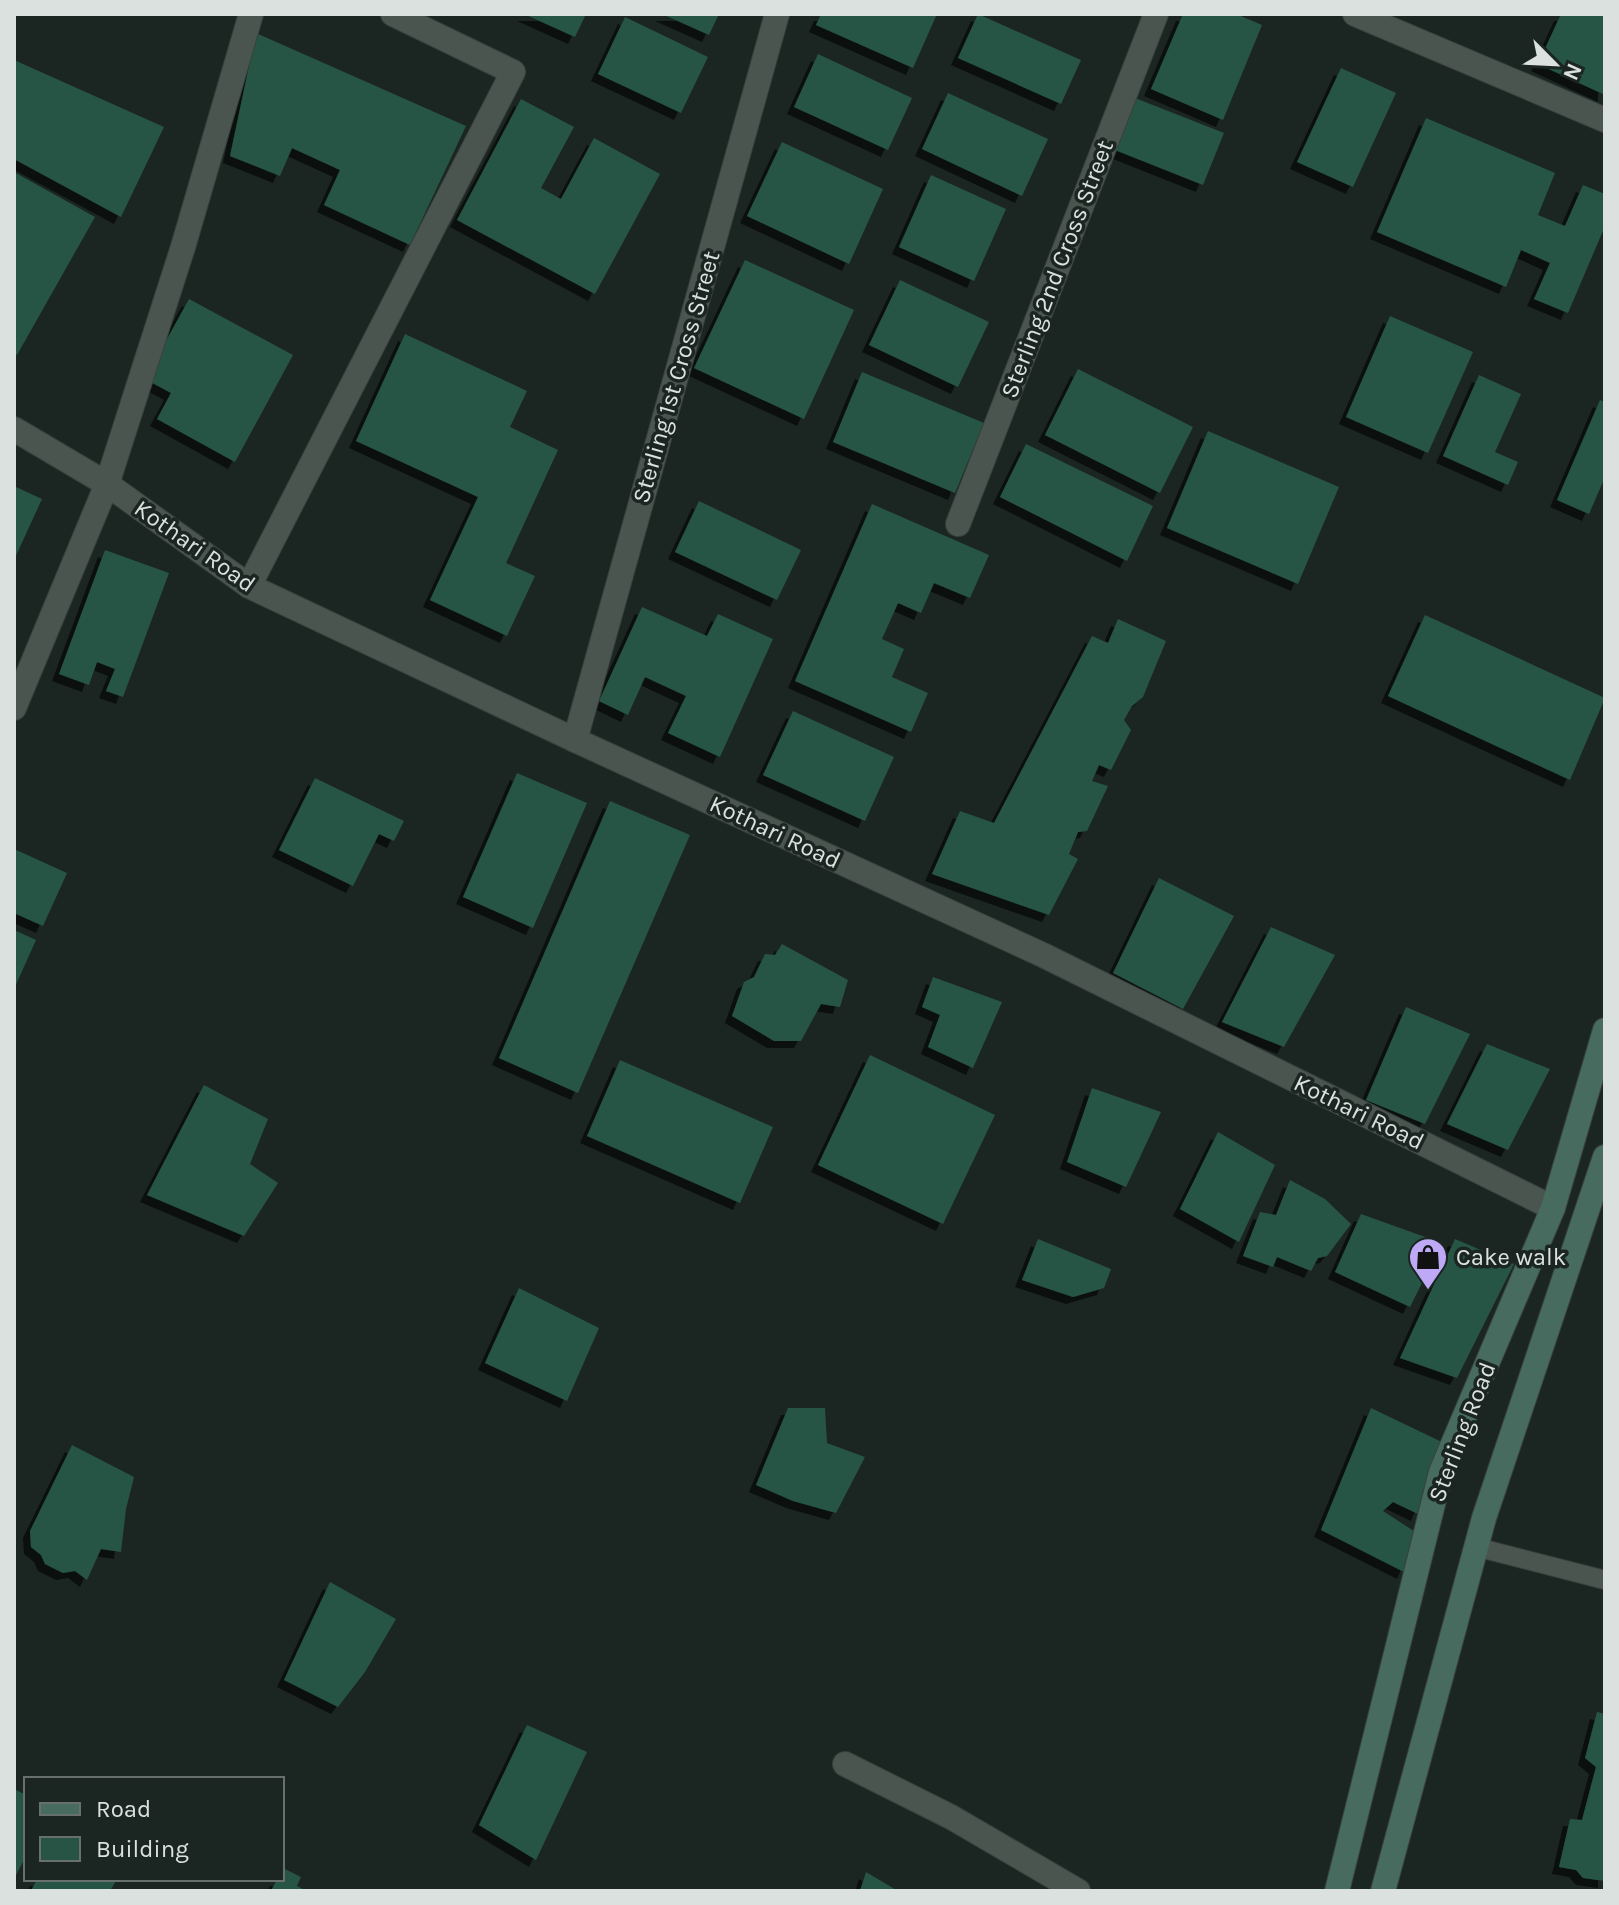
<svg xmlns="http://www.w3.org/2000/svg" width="1619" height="1905" font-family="Karla,sans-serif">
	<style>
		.building { fill: #285445; filter: url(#shadow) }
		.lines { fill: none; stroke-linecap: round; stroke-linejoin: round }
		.service-casing { stroke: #39413e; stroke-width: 20 }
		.minor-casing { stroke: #39413e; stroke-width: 26 }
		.secondary-casing { stroke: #39413e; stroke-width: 26 }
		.service { stroke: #4a5550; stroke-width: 18 }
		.minor { stroke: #4a5550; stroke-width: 24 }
		.secondary { stroke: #476b5e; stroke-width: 24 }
		.labels { text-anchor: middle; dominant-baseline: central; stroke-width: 7; stroke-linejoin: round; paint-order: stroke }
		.street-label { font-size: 24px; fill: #dae1de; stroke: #1b2521 }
		.poi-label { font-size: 24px; fill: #dae1de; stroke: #1b2521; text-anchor: start }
	</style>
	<defs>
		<filter id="shadow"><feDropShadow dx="-7" dy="7" stdDeviation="0" flood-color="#0009"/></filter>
	</defs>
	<rect width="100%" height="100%" fill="#1b2521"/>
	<!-- building -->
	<g class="building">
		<polygon points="524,14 586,14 575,37"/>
		<polygon points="662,14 719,14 709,35"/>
		<polygon points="821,14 937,14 913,68 816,25"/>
		<polygon points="978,14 1081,60 1061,104 958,58"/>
		<polygon points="1183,14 1236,14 1262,25 1223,120 1151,89"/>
		<polygon points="1561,14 1605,14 1605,95 1538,64"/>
		<polygon points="625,17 708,57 681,113 598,74"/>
		<polygon points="256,33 466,126 410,245 324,205 340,170 292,148 280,176 230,156"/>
		<polygon points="818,54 912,98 888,150 794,107"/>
		<polygon points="14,60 164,127 121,217 14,159"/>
		<polygon points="1341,68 1396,93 1353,187 1297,162"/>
		<polygon points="948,93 1048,139 1022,196 922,149"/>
		<polygon points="1135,98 1224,133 1203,185 1115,150"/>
		<polygon points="521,99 574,127 541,188 561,199 594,138 660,174 595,294 457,220"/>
		<polygon points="1426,118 1555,173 1538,215 1565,226 1583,185 1605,194 1605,226 1568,313 1534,299 1550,263 1521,250 1506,287 1377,232"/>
		<polygon points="782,142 883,189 849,264 747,216"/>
		<polygon points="14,172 95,217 17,355 14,353"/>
		<polygon points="931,175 1006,209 974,281 899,247"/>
		<polygon points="745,260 854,310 804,419 694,368"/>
		<polygon points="900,280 989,322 958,387 869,345"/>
		<polygon points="189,299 293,355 235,462 157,419 171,393 145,379"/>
		<polygon points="1390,316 1473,352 1428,453 1346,417"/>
		<polygon points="405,334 527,391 510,427 558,450 506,563 535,576 507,636 430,600 478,497 356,441"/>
		<polygon points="1078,369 1193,427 1160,493 1045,435"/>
		<polygon points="862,372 984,423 955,493 833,442"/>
		<polygon points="1479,375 1521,394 1495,452 1518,462 1508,485 1443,456"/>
		<polygon points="1600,400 1605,402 1605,477 1589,514 1557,500"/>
		<polygon points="1208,431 1339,487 1298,584 1167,528"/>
		<polygon points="1026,444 1153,506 1127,561 1000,497"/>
		<polygon points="14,486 42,499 14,560"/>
		<polygon points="699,501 801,550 777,600 675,552"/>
		<polygon points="872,504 989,555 970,598 934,583 921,613 898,603 882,639 904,649 892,677 928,693 911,732 795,681"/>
		<polygon points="105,550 169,573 123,697 106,691 115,669 97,662 89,685 59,674"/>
		<polygon points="642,607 707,636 718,614 773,639 720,757 668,733 686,696 645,677 628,715 599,701"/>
		<polygon points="1425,615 1605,698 1570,780 1388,696"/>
		<polygon points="1118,619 1166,641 1143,697 1132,706 1124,720 1131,730 1111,770 1099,765 1092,781 1108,786 1087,831 1078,832 1069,854 1078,859 1049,915 932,874 960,811 994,823 1092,636 1108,643"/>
		<polygon points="793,711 894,757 865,821 763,775"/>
		<polygon points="517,773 587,803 533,928 463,897"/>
		<polygon points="315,778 404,821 394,841 379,834 353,886 279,850"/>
		<polygon points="610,801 690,835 578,1093 499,1058"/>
		<polygon points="14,849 67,873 43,926 14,913"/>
		<polygon points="1159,878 1234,916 1183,1009 1113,973"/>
		<polygon points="1271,927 1335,955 1284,1047 1222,1022"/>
		<polygon points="14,930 36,940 14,989"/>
		<polygon points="782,944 848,980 840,1007 821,1004 801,1041 774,1041 732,1016 744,982 754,977 765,954 775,955"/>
		<polygon points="933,977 1002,1002 973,1068 928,1047 940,1015 922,1007"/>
		<polygon points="1406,1007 1470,1034 1425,1124 1366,1100"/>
		<polygon points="1487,1044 1550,1069 1508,1150 1447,1124"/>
		<polygon points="870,1055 995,1115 943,1224 818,1165"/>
		<polygon points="620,1060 773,1127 740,1203 587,1136"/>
		<polygon points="204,1085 268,1119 250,1164 278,1183 244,1236 147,1195"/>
		<polygon points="1092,1088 1161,1112 1126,1187 1067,1162"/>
		<polygon points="1218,1132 1275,1165 1239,1242 1180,1209"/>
		<polygon points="1290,1180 1325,1199 1351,1224 1327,1256 1318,1258 1311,1271 1277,1257 1273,1267 1243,1256 1260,1212 1276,1215"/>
		<polygon points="1361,1214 1442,1243 1410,1307 1335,1272"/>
		<polygon points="1038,1239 1111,1269 1104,1288 1073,1297 1022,1280"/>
		<polygon points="1455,1239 1514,1264 1457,1378 1400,1358"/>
		<polygon points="519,1288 599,1328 567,1401 485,1363"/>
		<polygon points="788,1408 825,1408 827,1443 865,1457 836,1513 793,1501 756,1485"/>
		<polygon points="1371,1408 1446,1444 1418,1514 1393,1502 1383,1511 1420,1535 1404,1572 1321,1530"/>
		<polygon points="72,1445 134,1477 126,1509 121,1552 101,1549 87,1580 75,1571 63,1573 45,1564 41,1555 31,1547 30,1531"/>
		<polygon points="330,1582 396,1619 365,1672 338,1707 284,1680"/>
		<polygon points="1597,1712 1605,1714 1605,1881 1583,1878 1576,1870 1559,1867 1570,1819 1582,1820 1596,1767 1585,1758"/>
		<polygon points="527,1725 587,1752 536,1860 479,1825"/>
		<polygon points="14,1789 26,1795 26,1856 14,1879"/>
		<polygon points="283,1868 301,1877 297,1886 307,1891 271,1891 277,1879 282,1879"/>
		<polygon points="866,1872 898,1891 860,1891"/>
		<polygon points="37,1879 117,1879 110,1891 31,1891"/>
	</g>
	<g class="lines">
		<defs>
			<polyline id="service" points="1476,1547 1605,1580"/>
			<g id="minor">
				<polyline points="1355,14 1605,120"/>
				<polyline points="14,429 107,484 249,586 575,740 1043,955 1553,1208"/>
				<polyline points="958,524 1156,14"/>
				<polyline points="249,586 513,72 393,14"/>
				<polyline points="14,708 107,484 183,247 251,14"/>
				<polyline points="575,740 777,14"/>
				<polyline points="845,1764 951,1817 1078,1891"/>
			</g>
			<g id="secondary">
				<polyline points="1337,1891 1441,1472 1553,1208 1605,1030"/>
				<polyline points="1383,1891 1484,1518 1605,1157"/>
			</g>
		</defs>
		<!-- service casing -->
		<use href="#service" class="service-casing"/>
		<!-- minor casing -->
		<use href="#minor" class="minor-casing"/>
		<!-- secondary casing -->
		<use href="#secondary" class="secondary-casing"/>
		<!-- service -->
		<use href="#service" class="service"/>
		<!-- minor -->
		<use href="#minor" class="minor"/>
		<!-- secondary -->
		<use href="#secondary" class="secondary"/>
	</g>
	<!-- icons -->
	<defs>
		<symbol id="shop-pin" viewBox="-11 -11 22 30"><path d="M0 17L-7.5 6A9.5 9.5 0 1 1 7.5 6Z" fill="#bda9f5" stroke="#1b2521"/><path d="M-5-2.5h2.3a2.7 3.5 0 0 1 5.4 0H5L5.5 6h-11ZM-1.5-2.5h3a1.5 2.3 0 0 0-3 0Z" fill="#111"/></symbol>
	</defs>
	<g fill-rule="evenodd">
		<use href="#shop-pin" x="1406" y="1235" width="44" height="60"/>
	</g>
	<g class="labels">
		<!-- street labels -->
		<g class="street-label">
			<text transform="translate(1057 269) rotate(-69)">Sterling 2nd Cross Street</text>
			<text transform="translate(676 377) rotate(-74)">Sterling 1st Cross Street</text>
			<text transform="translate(195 546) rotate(35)">Kothari Road</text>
			<text transform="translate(775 832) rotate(25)">Kothari Road</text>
			<text transform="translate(1359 1112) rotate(26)">Kothari Road</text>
			<text transform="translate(1462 1432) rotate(-69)">Sterling Road</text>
		</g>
		<!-- poi labels -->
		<g class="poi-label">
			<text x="1456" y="1257">Cake walk</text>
		</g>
	</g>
	<!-- border -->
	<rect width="1619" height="1905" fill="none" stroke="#dae1de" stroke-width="32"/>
	<!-- legend -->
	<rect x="24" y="1777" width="260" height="104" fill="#1b2521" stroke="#67706d" stroke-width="2"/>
	<rect x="40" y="1803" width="40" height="12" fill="#476b5e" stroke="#67706d" stroke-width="2"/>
	<text x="96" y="1817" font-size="24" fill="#dae1de">Road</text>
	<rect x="40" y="1837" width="40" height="24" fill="#285445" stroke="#67706d" stroke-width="2"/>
	<text x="96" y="1857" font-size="24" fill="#dae1de">Building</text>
	<!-- north arrow -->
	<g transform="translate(1555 64) rotate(114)" stroke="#1b2521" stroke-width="6" paint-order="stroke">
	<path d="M0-6L14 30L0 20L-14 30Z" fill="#dae1de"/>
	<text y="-12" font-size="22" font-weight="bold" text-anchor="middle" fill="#dae1de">N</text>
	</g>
</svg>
